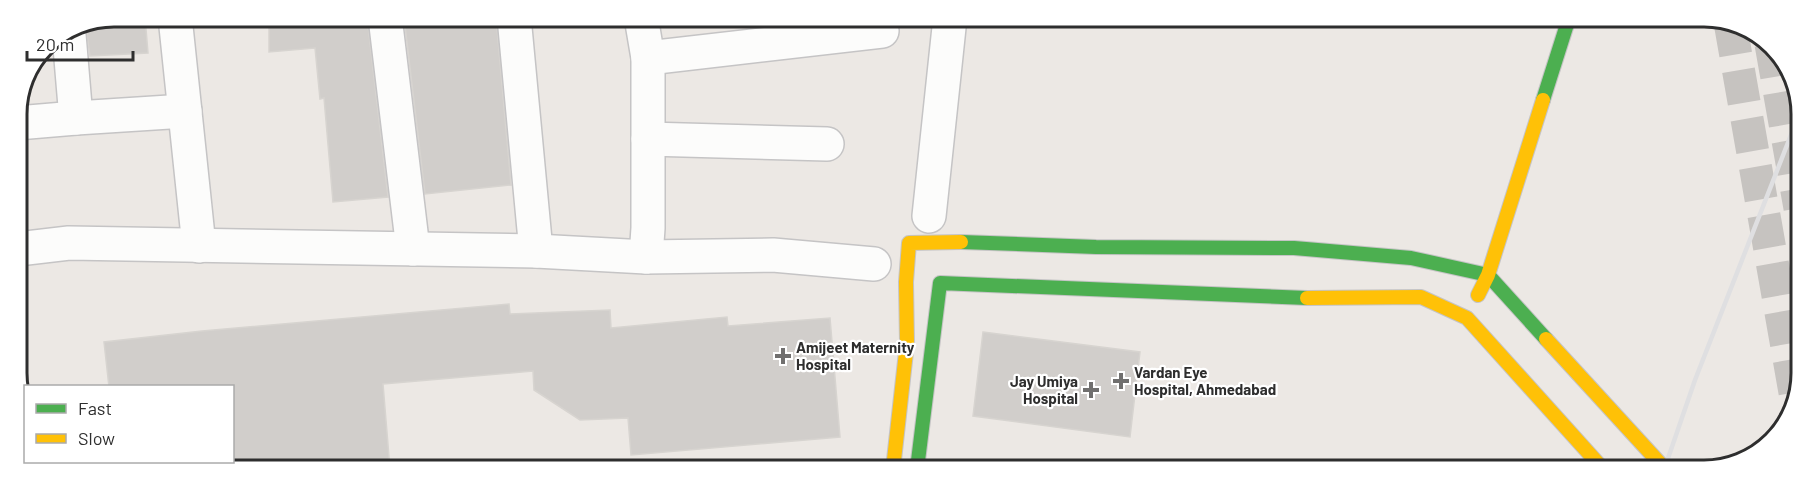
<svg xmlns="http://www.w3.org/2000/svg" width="1818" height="487" font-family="Barlow,sans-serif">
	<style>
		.building { fill: #d1cecb; stroke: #d7d4d0; stroke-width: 1.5 }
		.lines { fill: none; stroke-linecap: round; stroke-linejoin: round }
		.secondary-tunnel { stroke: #c6c3c0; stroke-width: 33; stroke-dasharray: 33 16; stroke-linecap: butt }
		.street-casing { stroke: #c5c4c5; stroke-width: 36 }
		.fast-casing { stroke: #c5c4c5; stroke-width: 16 }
		.slow-casing { stroke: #c5c4c5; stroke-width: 16 }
		.street { stroke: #fcfcfb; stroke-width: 33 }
		.fast { stroke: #4caf50; stroke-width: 14 }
		.slow { stroke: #ffc107; stroke-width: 14 }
		.rail { stroke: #dfdfe1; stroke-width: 4.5 }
		.poi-dot { fill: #706f6e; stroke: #fff; stroke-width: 2 }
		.labels { text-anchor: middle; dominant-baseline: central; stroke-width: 4.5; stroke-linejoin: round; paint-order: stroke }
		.poi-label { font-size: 15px; font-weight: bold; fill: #2e2e2e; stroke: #fff; text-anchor: start }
		.rim { fill: none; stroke: #2e2e2e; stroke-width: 3 }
	</style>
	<rect width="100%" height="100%" fill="#ece8e4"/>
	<!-- building -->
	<g class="building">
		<polygon points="114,16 145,17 148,53 90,56 86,28"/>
		<polygon points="269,17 367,17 388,197 333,202 324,98 320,99 315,48 269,52"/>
		<polygon points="404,17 496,17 511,185 425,194"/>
		<polygon points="509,304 510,314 610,310 611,328 727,317 728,326 830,318 840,437 631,455 628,418 580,420 534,390 533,371 383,384 390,469 232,469 232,387 109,387 104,342 202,331"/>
		<polygon points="983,332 1140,352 1130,437 973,416"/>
	</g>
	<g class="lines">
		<!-- secondary-tunnel -->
		<g class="secondary-tunnel">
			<polyline points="1730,22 1796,398"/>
			<polyline points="1771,44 1800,208"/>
		</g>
		<defs>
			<g id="street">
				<polyline points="175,17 199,246"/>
				<polyline points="385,17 413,249"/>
				<polyline points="514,17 536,251"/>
				<polyline points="641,17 648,58 648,228 646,257"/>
				<polyline points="69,35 76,118 185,111"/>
				<polyline points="648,58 882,31"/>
				<polyline points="17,123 76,118"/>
				<polyline points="648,139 827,144"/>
				<polyline points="929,216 950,18"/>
				<polyline points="18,249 69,243 536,251 646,257 773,255 874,264"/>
			</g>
			<g id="fast">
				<polyline points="1543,100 1569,18"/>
				<polyline points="961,242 1096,247 1294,248 1411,258 1488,275 1546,339"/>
				<polyline points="917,469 940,283 1307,298"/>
			</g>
			<g id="slow">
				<polyline points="1478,295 1488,275 1543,100"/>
				<polyline points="1307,298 1421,297 1467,318 1604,470"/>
				<polyline points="1546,339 1666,470"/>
				<polyline points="893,469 907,343 906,282 909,243 961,242"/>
			</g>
		</defs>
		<!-- street casing -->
		<use href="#street" class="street-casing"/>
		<!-- fast casing -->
		<use href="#fast" class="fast-casing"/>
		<!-- slow casing -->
		<use href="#slow" class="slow-casing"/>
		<!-- street -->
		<use href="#street" class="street"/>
		<!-- fast -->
		<use href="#fast" class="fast"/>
		<!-- slow -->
		<use href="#slow" class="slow"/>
		<!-- rail -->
		<polyline class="rail" points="1664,470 1695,380 1800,112"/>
	</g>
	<!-- markers -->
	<g class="poi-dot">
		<path d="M780 347h6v6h6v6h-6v6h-6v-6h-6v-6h6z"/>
		<path d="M1118 372h6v6h6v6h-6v6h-6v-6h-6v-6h6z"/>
		<path d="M1088 381h6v6h6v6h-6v6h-6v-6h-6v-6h6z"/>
	</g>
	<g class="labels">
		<!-- poi labels -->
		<g class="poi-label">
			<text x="796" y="347">Amijeet Maternity<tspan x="796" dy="17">Hospital</tspan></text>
			<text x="1134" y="372">Vardan Eye<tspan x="1134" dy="17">Hospital, Ahmedabad</tspan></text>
			<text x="1078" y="381" text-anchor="end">Jay Umiya<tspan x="1078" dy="17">Hospital</tspan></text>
		</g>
	</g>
	<!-- crop -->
	<path d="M0 0H1818V487H0ZM114 27H1704A87 87 0 0 1 1791 114V373A87 87 0 0 1 1704 460H114A87 87 0 0 1 27 373V114A87 87 0 0 1 114 27Z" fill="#fff" fill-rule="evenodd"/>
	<path class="rim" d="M114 27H1704A87 87 0 0 1 1791 114V373A87 87 0 0 1 1704 460H114A87 87 0 0 1 27 373V114A87 87 0 0 1 114 27Z"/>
	<!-- legend -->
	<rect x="24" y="385" width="210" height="78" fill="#ffffff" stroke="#ababab" stroke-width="1.5"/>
	<rect x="36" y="404" width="30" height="9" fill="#4caf50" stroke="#ababab" stroke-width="1.5"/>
	<text x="78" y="415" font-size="18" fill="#2e2e2e">Fast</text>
	<rect x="36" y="434" width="30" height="9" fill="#ffc107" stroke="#ababab" stroke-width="1.5"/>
	<text x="78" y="445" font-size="18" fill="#2e2e2e">Slow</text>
	<!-- scale -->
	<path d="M27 51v9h106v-9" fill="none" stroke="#2e2e2e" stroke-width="3"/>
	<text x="36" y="51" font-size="18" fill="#2e2e2e" stroke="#ffffff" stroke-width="4.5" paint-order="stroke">20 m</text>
</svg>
